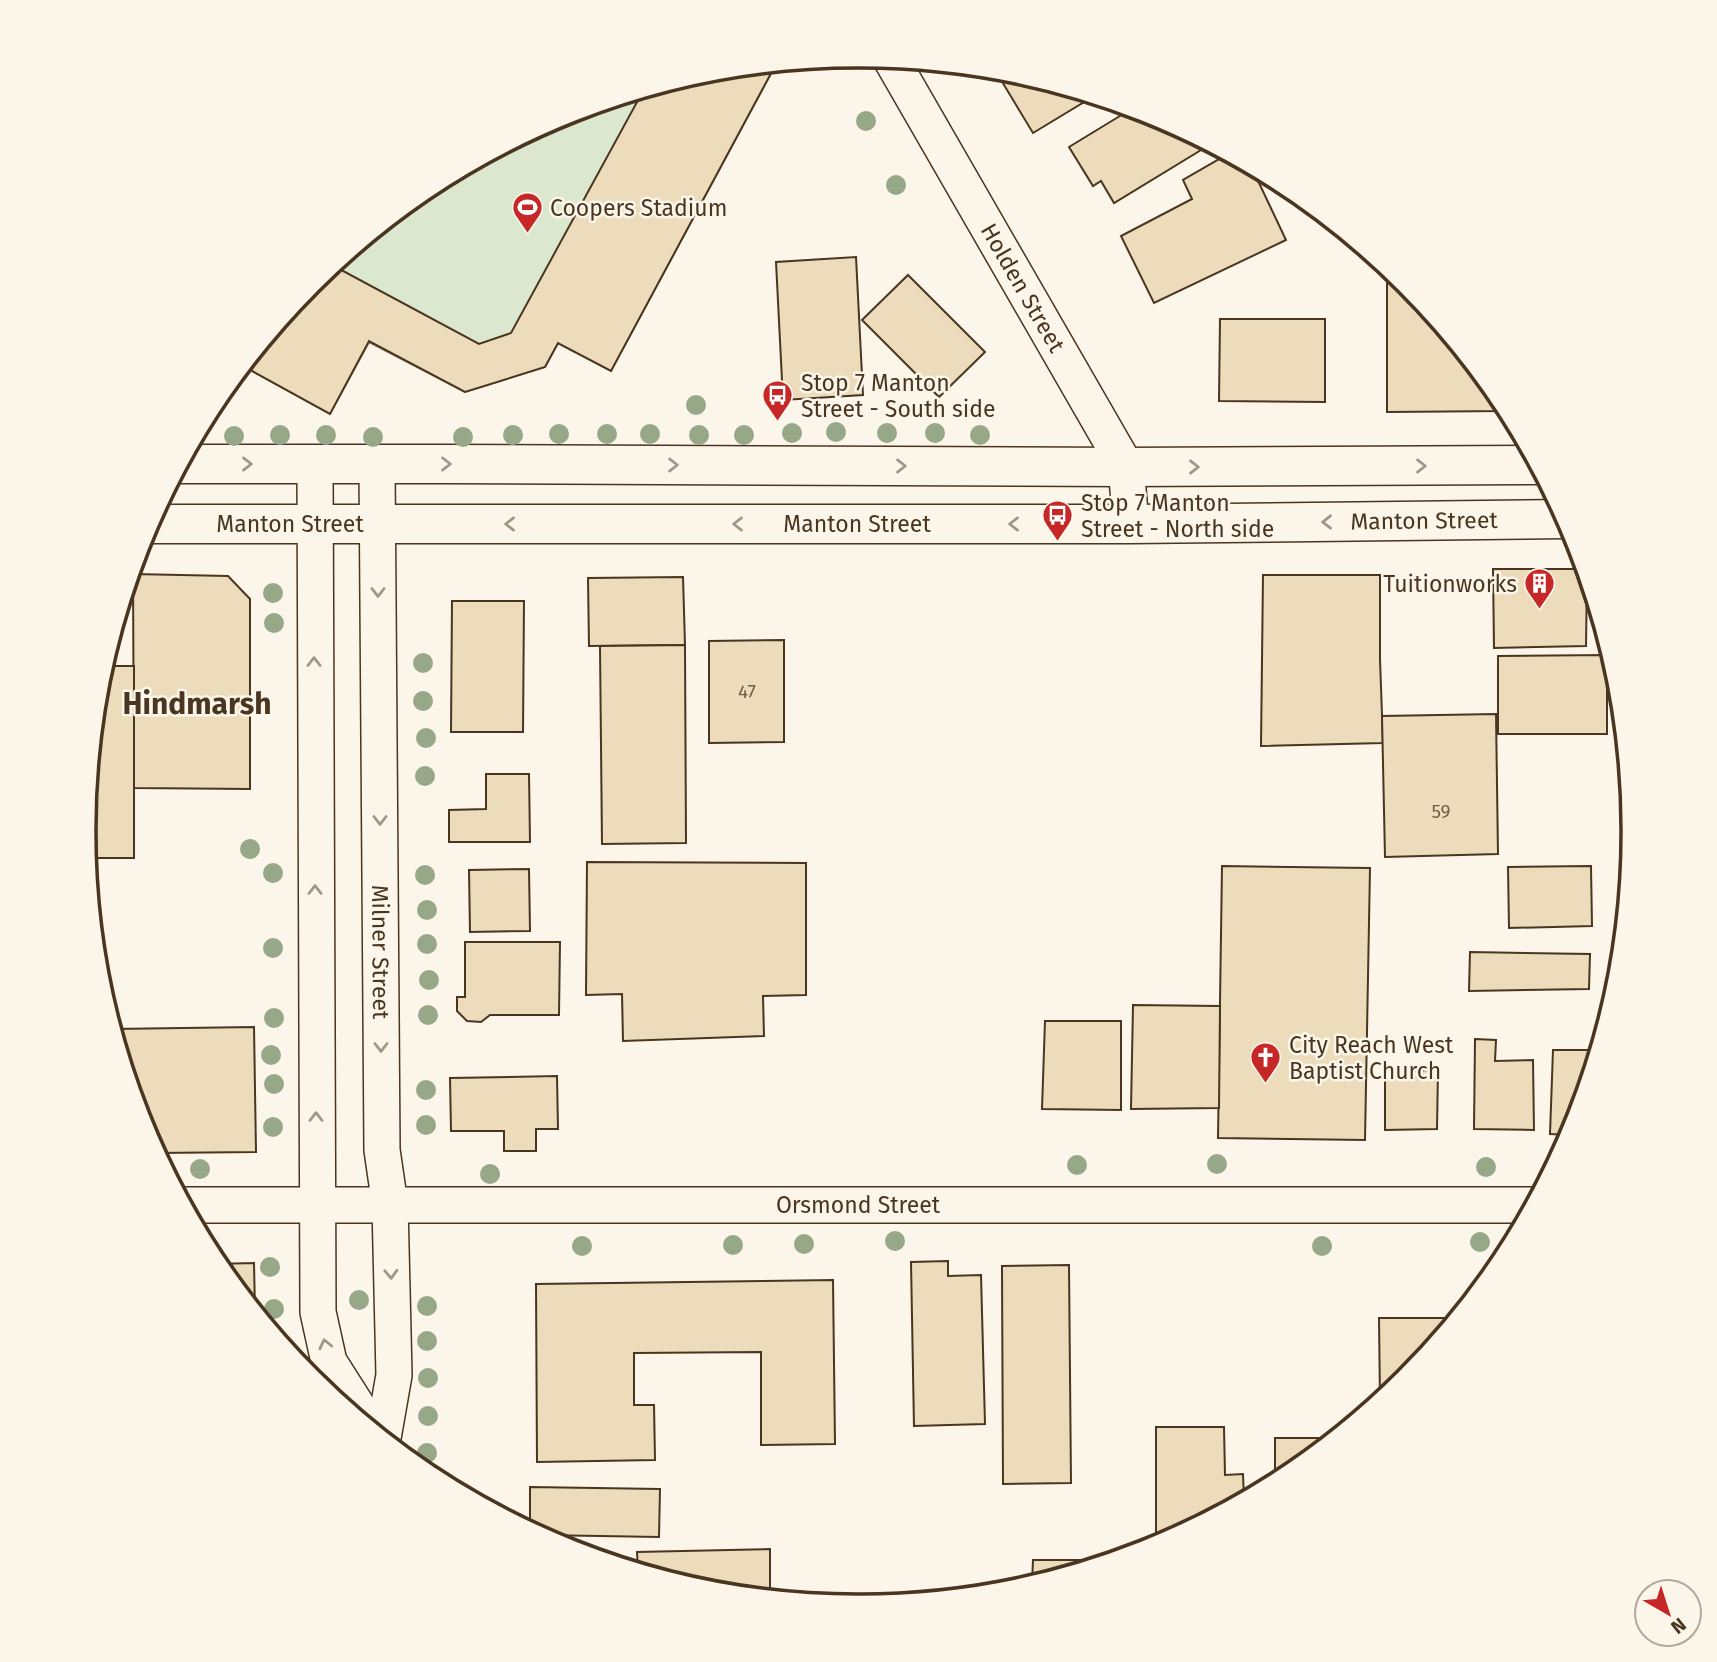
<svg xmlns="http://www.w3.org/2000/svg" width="1717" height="1662" font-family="'Fira Sans',sans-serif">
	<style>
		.green { fill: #dce7d0; stroke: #887966; stroke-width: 2 }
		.building { fill: #ecdcbc; stroke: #4a3520; stroke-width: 2 }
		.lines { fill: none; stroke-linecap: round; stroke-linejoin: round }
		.street-casing { stroke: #4a3520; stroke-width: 38 }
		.secondary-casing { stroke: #4a3520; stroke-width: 41 }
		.street { stroke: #fbf6e9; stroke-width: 35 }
		.secondary { stroke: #fbf6e9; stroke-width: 38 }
		.tree { fill: #96a887 }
		.oneway { stroke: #a29684 }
		.labels { text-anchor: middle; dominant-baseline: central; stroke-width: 5; stroke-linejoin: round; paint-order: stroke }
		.number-label { font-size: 19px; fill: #725f47 }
		.poi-label { font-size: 23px; fill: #4a3520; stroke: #fbf6e9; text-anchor: start }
		.street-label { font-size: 23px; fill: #4a3520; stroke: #fbf6e9 }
		.district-label { font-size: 30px; font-weight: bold; fill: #4a3520; stroke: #fbf6e9 }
		.rim { fill: none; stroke: #4a3520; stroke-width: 3.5 }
	</style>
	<rect width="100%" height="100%" fill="#fbf6e9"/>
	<!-- green -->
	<polygon class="green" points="776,64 611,371 558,343 545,367 465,392 369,342 330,414 243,366 311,283 428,186 562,115 708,71"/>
	<!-- building -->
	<g class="building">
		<polygon points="776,64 611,371 558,343 545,367 465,392 369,341 330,414 243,366 311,283 332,265 479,344 511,333 643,91 708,71"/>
		<polygon points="1006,71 1010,71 1094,96 1033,133 998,75"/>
		<polygon points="1133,108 1155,115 1202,140 1206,147 1114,203 1101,181 1093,186 1069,147"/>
		<polygon points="1228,154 1251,166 1286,240 1154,303 1121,236 1192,199 1183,180"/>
		<polygon points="856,257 863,395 783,400 776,262"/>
		<polygon points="1387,267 1407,283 1503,401 1505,405 1505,411 1387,412"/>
		<polygon points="908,275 985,352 939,397 862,320"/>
		<polygon points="1220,319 1325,319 1325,402 1219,401"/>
		<polygon points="1493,569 1585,569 1587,575 1586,646 1494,648"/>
		<polygon points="133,574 228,576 250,599 250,789 134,788"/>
		<polygon points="1263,575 1380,575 1380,659 1383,743 1261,746"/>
		<polygon points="683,577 685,645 589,646 588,578"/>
		<polygon points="452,601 524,601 523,732 451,732"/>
		<polygon points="784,640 784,742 709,743 709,641"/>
		<polygon points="685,645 686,843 602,844 600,646"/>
		<polygon points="1607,655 1607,734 1498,734 1498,656"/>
		<polygon points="103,666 134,666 134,858 86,858 84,831 98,679"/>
		<polygon points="1496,714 1498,854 1385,857 1382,716"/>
		<polygon points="486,774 529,774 530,842 449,842 449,810 486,809"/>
		<polygon points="587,862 806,863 806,995 763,996 764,1036 623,1041 622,994 586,995"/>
		<polygon points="1222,866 1370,868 1365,1140 1218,1138"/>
		<polygon points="1591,866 1592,926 1509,928 1508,867"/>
		<polygon points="529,869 530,931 470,932 469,870"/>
		<polygon points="465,942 560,942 559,1015 490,1015 481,1022 467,1021 457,1011 457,997 465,997"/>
		<polygon points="1470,952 1590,954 1589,989 1469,991"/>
		<polygon points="1133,1005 1220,1006 1219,1108 1131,1109"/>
		<polygon points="1045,1021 1121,1021 1121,1110 1042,1109"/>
		<polygon points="254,1027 256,1152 156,1153 142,1127 113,1029"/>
		<polygon points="1475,1039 1496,1040 1495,1061 1533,1060 1534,1130 1474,1129"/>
		<polygon points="1553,1050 1598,1050 1574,1128 1571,1135 1550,1134"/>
		<polygon points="1438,1070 1437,1129 1385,1130 1385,1071"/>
		<polygon points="557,1076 558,1129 536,1129 536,1151 504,1151 504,1131 451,1131 450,1078"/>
		<polygon points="948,1261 948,1276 981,1275 985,1424 914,1426 911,1262"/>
		<polygon points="254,1263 255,1311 216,1264"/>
		<polygon points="1069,1265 1071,1483 1003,1484 1002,1266"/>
		<polygon points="833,1280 835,1444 761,1445 761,1352 634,1353 634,1405 654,1405 655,1460 537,1462 536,1284"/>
		<polygon points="1379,1318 1457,1318 1406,1379 1380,1401"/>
		<polygon points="1156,1427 1224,1427 1225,1475 1243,1474 1244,1500 1156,1547"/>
		<polygon points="1275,1438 1335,1438 1289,1476 1275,1483"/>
		<polygon points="530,1487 660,1489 659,1537 540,1535 530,1530"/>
		<polygon points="770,1549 770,1597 707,1591 638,1570 637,1552"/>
		<polygon points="1033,1560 1112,1560 1032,1584"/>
	</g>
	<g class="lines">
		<defs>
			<g id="street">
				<path id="s1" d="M 891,59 L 1126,467 L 1131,524"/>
				<polyline points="315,464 318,1312 329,1362 357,1406 367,1425"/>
				<path id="s2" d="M 377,464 L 382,1150 L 390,1205 L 394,1375 L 383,1438"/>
				<path id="s3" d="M 184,1205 L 1533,1205"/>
			</g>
			<g id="secondary">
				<polyline points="180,464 445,464 1126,467 1538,465"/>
				<path id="s4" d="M 148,524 L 1131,524 L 1566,519"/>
			</g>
		</defs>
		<!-- street casing -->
		<use href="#street" class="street-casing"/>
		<!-- secondary casing -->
		<use href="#secondary" class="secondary-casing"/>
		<!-- street -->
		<use href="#street" class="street"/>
		<!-- secondary -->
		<use href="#secondary" class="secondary"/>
	</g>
	<!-- trees -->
	<g class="tree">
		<circle cx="866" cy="121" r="10"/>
		<circle cx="896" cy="185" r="10"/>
		<circle cx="696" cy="405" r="10"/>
		<circle cx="836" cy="432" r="10"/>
		<circle cx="792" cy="433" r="10"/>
		<circle cx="887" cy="433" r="10"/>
		<circle cx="935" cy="433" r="10"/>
		<circle cx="559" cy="434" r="10"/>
		<circle cx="607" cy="434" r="10"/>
		<circle cx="650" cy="434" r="10"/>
		<circle cx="280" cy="435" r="10"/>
		<circle cx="326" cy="435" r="10"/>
		<circle cx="513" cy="435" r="10"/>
		<circle cx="699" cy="435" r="10"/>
		<circle cx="744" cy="435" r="10"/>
		<circle cx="980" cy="435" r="10"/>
		<circle cx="234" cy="436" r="10"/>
		<circle cx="373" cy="437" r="10"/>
		<circle cx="463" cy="437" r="10"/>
		<circle cx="273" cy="593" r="10"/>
		<circle cx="274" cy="623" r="10"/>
		<circle cx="423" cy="663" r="10"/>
		<circle cx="423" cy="701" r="10"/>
		<circle cx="426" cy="738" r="10"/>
		<circle cx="425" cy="776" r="10"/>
		<circle cx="250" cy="849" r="10"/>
		<circle cx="273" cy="873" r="10"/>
		<circle cx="425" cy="875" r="10"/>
		<circle cx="427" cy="910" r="10"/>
		<circle cx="427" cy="944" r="10"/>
		<circle cx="273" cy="948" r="10"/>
		<circle cx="429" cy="980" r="10"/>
		<circle cx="428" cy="1015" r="10"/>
		<circle cx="274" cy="1018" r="10"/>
		<circle cx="271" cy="1055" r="10"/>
		<circle cx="274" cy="1084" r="10"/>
		<circle cx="426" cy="1090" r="10"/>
		<circle cx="426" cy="1125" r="10"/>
		<circle cx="273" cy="1127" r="10"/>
		<circle cx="1217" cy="1164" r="10"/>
		<circle cx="1077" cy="1165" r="10"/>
		<circle cx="1486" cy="1167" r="10"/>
		<circle cx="200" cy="1169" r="10"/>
		<circle cx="490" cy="1174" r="10"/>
		<circle cx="895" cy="1241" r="10"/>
		<circle cx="1480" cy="1242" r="10"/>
		<circle cx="804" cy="1244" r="10"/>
		<circle cx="733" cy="1245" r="10"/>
		<circle cx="582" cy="1246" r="10"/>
		<circle cx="1322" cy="1246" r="10"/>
		<circle cx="270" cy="1267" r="10"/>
		<circle cx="359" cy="1300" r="10"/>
		<circle cx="427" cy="1306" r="10"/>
		<circle cx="274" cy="1309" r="10"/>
		<circle cx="427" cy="1341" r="10"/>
		<circle cx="428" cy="1378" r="10"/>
		<circle cx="428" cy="1416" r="10"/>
		<circle cx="427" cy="1453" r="10"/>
	</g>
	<!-- one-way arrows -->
	<defs><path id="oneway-chevron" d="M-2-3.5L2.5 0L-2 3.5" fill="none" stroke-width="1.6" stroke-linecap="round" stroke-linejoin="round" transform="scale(1.75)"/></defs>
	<g class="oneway">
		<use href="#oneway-chevron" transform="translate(247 464)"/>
		<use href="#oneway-chevron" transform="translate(446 464)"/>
		<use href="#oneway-chevron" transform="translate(673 465)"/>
		<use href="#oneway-chevron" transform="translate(901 466)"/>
		<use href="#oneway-chevron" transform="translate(1421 466)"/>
		<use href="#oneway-chevron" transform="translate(1194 467)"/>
		<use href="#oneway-chevron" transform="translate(1327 522) rotate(179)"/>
		<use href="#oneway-chevron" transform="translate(510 524) rotate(-180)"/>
		<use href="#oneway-chevron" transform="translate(738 524) rotate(-180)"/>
		<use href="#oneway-chevron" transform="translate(1014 524) rotate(-180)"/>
		<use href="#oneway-chevron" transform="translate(378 592) rotate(90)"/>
		<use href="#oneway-chevron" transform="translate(314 662) rotate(-90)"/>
		<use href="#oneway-chevron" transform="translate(380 820) rotate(90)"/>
		<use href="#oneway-chevron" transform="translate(315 890) rotate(-90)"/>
		<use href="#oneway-chevron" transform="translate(381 1047) rotate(90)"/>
		<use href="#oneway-chevron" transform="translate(316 1117) rotate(-90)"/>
		<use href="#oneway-chevron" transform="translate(391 1274) rotate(88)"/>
		<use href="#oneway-chevron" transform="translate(325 1344) rotate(-103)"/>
	</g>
	<!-- icons -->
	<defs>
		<symbol id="stadium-pin" viewBox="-11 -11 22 30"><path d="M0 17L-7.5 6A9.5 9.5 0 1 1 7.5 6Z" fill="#c62828" stroke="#fbf6e9"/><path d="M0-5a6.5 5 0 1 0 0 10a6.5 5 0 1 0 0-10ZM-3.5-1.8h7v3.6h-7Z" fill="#fff"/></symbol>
		<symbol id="bus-pin" viewBox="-11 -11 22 30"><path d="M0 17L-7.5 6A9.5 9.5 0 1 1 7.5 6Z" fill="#c62828" stroke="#fbf6e9"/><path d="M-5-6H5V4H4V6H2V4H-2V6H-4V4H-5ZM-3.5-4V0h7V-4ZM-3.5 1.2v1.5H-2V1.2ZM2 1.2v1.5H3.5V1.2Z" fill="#fff"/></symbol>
		<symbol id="building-pin" viewBox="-11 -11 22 30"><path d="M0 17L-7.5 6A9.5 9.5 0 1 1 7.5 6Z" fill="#c62828" stroke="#fbf6e9"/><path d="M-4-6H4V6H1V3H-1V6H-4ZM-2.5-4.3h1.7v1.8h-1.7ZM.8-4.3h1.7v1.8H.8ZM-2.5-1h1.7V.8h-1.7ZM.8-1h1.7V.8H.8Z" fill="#fff"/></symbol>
		<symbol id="church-pin" viewBox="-11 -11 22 30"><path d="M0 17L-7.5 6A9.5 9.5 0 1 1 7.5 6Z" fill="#c62828" stroke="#fbf6e9"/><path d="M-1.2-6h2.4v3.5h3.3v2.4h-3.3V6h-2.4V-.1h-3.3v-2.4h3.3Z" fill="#fff"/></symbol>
	</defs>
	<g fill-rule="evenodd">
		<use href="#stadium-pin" x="510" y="190" width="35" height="47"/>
		<use href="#bus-pin" x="760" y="378" width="35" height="47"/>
		<use href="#bus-pin" x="1040" y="498" width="35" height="47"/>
		<use href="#building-pin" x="1522" y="566" width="35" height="47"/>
		<use href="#church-pin" x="1248" y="1040" width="35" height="47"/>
	</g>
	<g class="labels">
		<!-- number labels -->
		<g class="number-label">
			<text x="747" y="691">47</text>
			<text x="1441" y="811">59</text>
		</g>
		<!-- poi labels -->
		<g class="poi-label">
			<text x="550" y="208">Coopers Stadium</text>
			<text x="801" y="383">Stop 7 Manton<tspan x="801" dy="26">Street - South side</tspan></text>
			<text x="1081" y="503">Stop 7 Manton<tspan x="1081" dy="26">Street - North side</tspan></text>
			<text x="1517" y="584" text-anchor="end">Tuitionworks</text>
			<text x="1289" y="1045">City Reach West<tspan x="1289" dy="26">Baptist Church</tspan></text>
		</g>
		<!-- street labels -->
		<g class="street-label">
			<text stroke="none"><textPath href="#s1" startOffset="264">Holden Street</textPath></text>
			<text stroke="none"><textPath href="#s4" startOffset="1276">Manton Street</textPath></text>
			<text stroke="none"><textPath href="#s4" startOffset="142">Manton Street</textPath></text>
			<text stroke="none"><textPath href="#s4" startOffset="709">Manton Street</textPath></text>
			<text stroke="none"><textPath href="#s2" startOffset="488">Milner Street</textPath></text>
			<text stroke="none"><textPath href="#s3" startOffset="674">Orsmond Street</textPath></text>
		</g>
		<!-- district labels -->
		<g class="district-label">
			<text x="197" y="704">Hindmarsh</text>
		</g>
	</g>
	<!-- crop -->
	<path d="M0 0H1717V1662H0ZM858 68H859A762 762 0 0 1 1621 830V832A762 762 0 0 1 859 1594H858A762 762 0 0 1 96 832V830A762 762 0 0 1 858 68Z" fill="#fbf6e9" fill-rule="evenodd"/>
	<path class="rim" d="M858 68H859A762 762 0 0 1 1621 830V832A762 762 0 0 1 859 1594H858A762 762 0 0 1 96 832V830A762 762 0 0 1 858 68Z"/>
	<!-- north arrow -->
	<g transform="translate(1668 1613) rotate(141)"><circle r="33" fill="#fbf6e9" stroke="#b4a999" stroke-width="2"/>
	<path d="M0-5L12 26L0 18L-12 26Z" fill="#c62828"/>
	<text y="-10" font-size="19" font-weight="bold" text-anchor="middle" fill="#4a3520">N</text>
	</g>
</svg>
